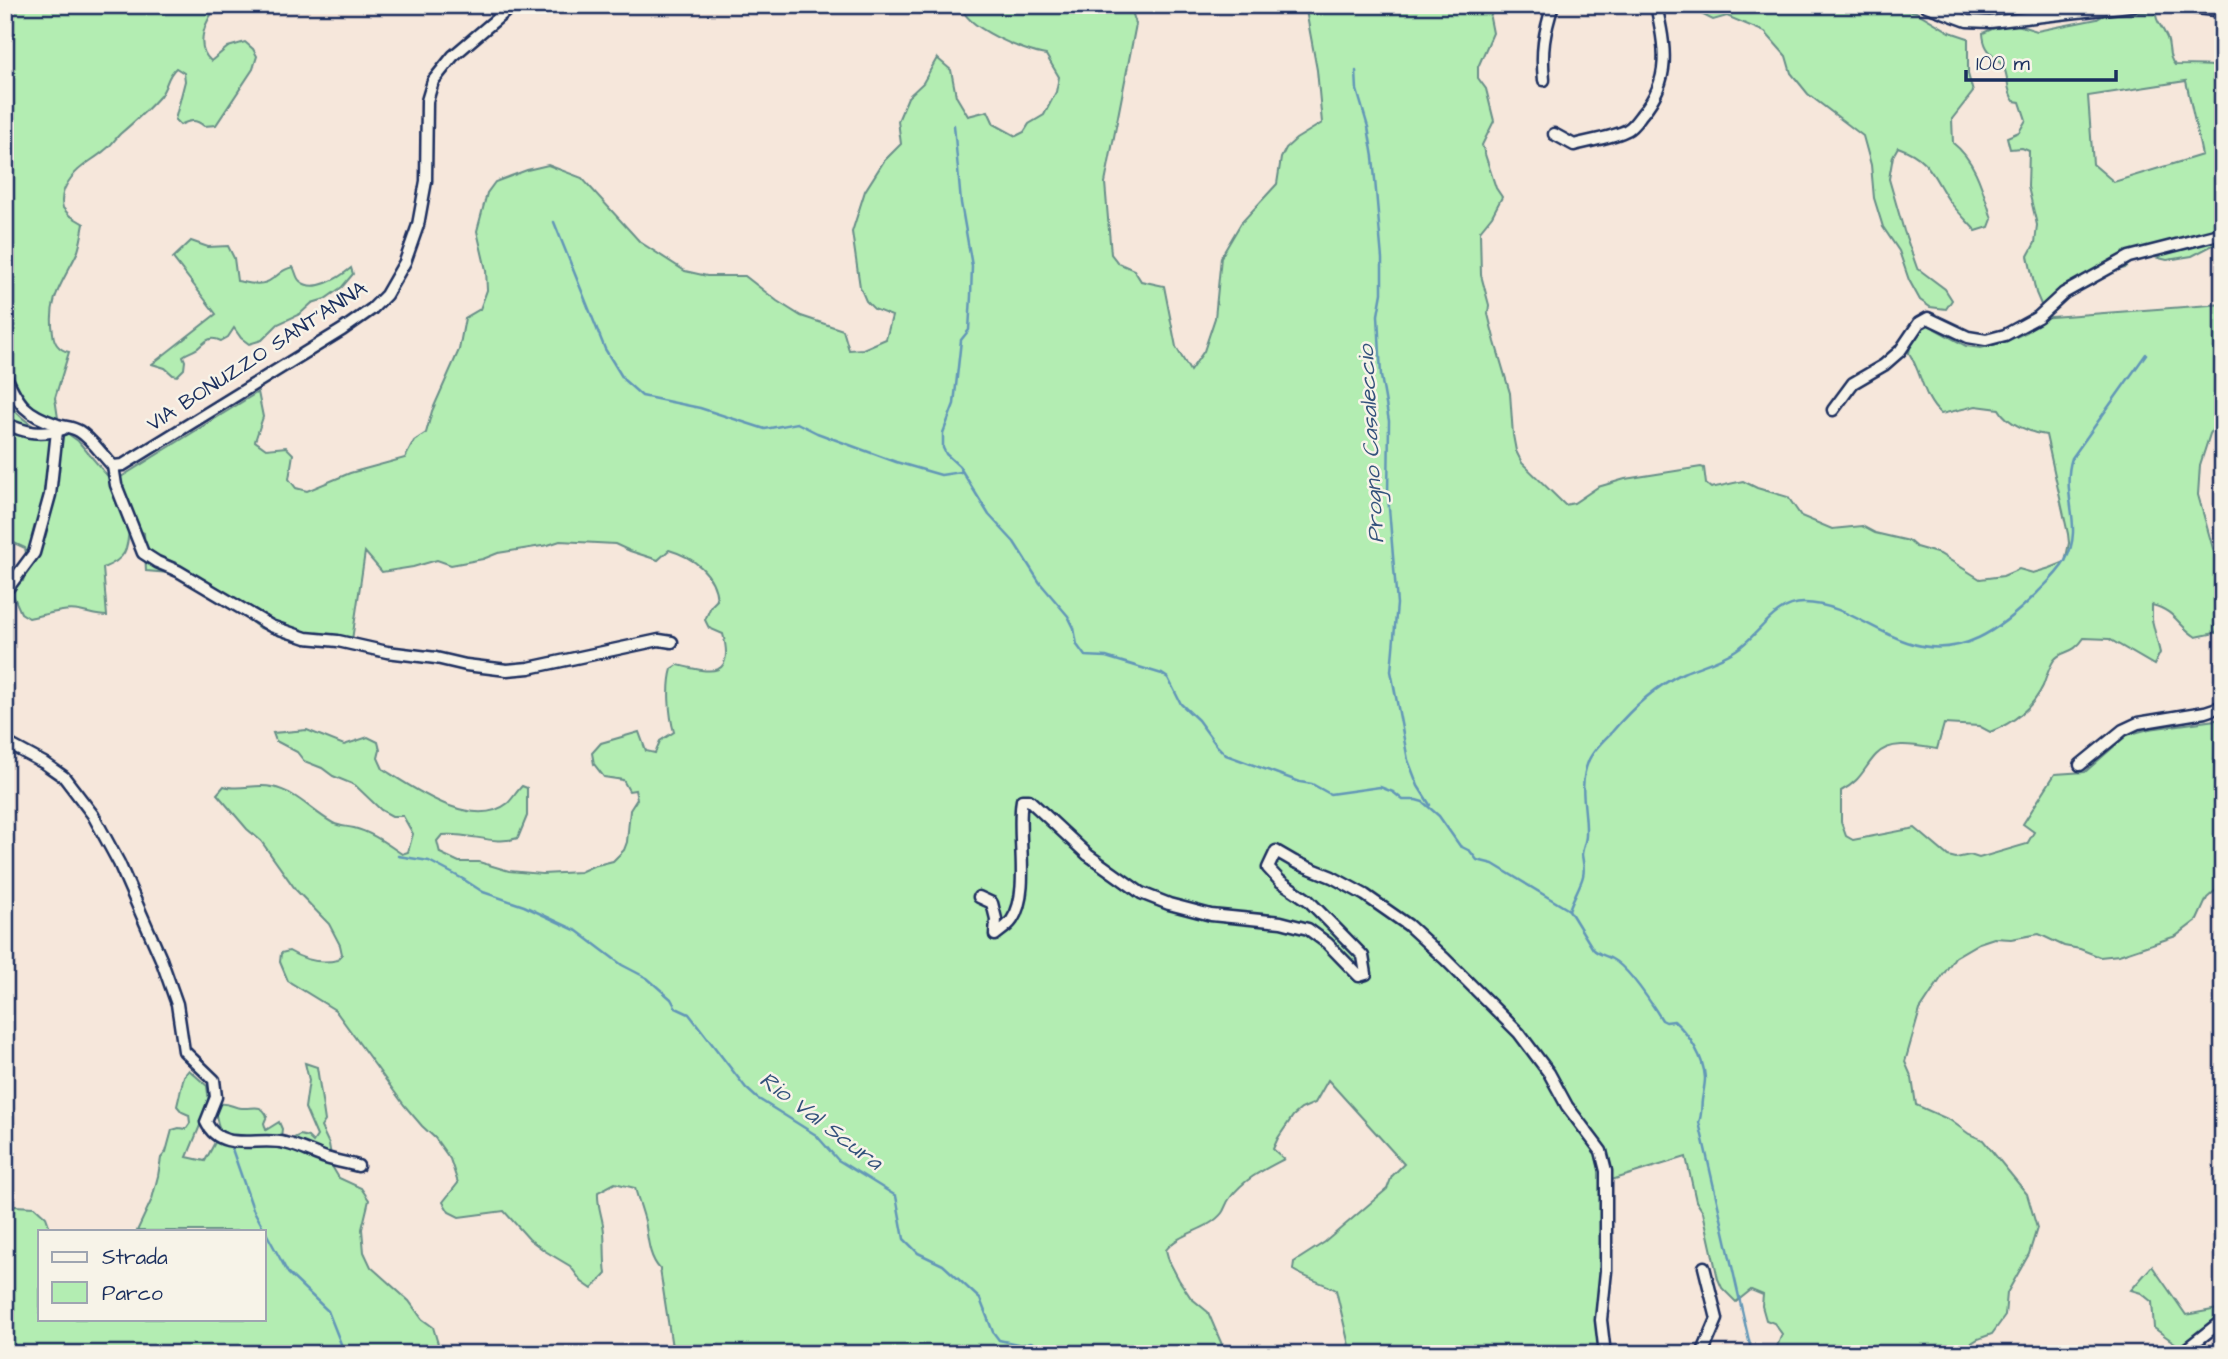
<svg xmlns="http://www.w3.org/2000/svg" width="2228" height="1359" font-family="'Architects Daughter',sans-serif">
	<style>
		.green { fill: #b3edb2; stroke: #678e88; stroke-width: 2; fill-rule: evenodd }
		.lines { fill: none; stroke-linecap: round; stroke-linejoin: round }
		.stream { stroke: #6297b7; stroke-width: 2.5 }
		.minor-casing { stroke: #1b2f5e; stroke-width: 15 }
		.minor { stroke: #f7f3e8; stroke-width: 10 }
		.labels { text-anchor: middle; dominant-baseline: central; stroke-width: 5; stroke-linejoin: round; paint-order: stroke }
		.street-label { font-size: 21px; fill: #1b2f5e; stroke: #f7f3e8 }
		.water-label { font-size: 23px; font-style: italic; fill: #33527c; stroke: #f7f3e8 }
	</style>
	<rect width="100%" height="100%" fill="#f6e7db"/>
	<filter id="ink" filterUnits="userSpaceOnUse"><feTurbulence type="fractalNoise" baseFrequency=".0143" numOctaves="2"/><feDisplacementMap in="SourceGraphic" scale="14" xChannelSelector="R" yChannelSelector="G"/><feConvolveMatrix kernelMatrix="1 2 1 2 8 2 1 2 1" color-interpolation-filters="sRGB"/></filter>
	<g filter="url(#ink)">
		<!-- green -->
		<g class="green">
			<path d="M 5,5 L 219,5 C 205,19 194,46 211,61 L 228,47 L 245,42 L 253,49 L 257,56 L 253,69 L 216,125 L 204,126 C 196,119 190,120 180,125 L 175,120 L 185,81 L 184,73 L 176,68 C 166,77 168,86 160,96 C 148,110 134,122 120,134 C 115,139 111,146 105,150 C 94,160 80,165 71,178 C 64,187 60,197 63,208 L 69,215 L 84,224 C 82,233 81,242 78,251 C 64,281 47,298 53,333 C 54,343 59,350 69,352 L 55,398 L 58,418 L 37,411 L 25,401 L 5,359 Z"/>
			<path d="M 962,5 L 1130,5 L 1136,24 L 1105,183 L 1111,254 L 1118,263 L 1134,270 L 1141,281 L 1164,286 L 1176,347 L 1190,371 L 1204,351 L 1215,318 L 1221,257 L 1241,223 L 1277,184 L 1281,158 L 1286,148 L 1296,139 L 1322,123 L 1317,70 L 1305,5 L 1495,5 L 1490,18 L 1493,33 L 1478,67 L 1478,78 L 1486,89 L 1494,121 L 1482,145 L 1496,188 L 1502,197 L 1492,216 L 1480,231 L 1481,275 L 1489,305 L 1488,314 L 1495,342 L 1510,393 L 1513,435 L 1516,451 L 1522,463 L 1565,505 L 1574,503 L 1598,487 L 1625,479 L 1701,467 L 1704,468 L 1706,484 L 1711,488 L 1743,481 L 1757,488 L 1788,497 L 1801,516 L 1832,529 L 1862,526 L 1875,533 L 1909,541 L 1916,547 L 1940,554 L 1980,579 L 2003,576 L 2019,569 L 2033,573 L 2050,568 L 2065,562 L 2069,543 L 2068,534 L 2046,435 C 2031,433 2007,424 1999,409 L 1976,406 L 1941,414 C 1923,399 1922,373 1909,353 C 1911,339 1917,328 1930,323 L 1935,329 L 1966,346 L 1981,348 L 2005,342 L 2027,332 L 2038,318 L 2223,304 L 2223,412 L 2210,434 L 2200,465 L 2198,495 L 2214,552 L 2223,573 L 2223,625 L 2215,633 L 2196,637 C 2177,625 2176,611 2152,605 L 2152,620 L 2160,653 L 2154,665 L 2109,639 L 2084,638 C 2073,655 2062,650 2054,660 C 2049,667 2046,678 2043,686 C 2032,709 2013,723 1990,732 L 1979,726 L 1944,724 L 1937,749 C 1918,746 1891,739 1876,755 C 1863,769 1861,781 1841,791 L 1841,822 L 1846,836 L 1853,840 L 1915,828 L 1948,856 L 1956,858 L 1970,855 L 1979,858 L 2027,844 L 2034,832 L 2023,824 L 2055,774 L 2085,772 L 2127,735 L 2149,729 L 2223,719 L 2223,871 L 2216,890 L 2207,898 L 2197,920 L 2176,936 L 2119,955 L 2100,957 L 2080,949 L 2064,946 L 2039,934 L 2011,939 L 1994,938 L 1979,943 L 1955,957 L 1920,1010 L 1905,1062 L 1912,1078 L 1916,1105 L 1950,1120 L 1969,1134 L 1983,1140 L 2027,1194 L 2037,1228 L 2029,1254 L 2007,1293 L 2005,1316 L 1992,1334 L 1978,1339 L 1954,1354 L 1770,1354 L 1776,1349 L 1782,1334 L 1774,1323 L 1766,1320 L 1762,1306 L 1763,1295 L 1751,1290 L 1736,1302 L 1722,1288 L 1718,1279 L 1703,1212 L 1696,1201 L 1686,1157 L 1605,1182 L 1602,1354 L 1351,1354 L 1336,1290 C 1322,1282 1307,1279 1293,1270 L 1294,1262 L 1325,1242 L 1387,1189 L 1392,1176 L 1404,1164 L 1328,1080 L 1315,1103 L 1301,1109 L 1293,1116 L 1278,1138 L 1273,1149 L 1284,1159 C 1263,1170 1244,1179 1230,1198 C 1226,1203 1225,1209 1222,1213 C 1208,1231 1179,1232 1166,1250 L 1169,1261 L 1179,1280 L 1191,1298 L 1208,1312 L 1226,1354 L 1044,1354 L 1036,1347 L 1017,1351 L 1017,1354 L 673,1354 L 660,1269 C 648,1256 648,1237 645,1221 C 642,1210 638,1199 635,1188 L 615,1183 L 598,1192 C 597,1206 603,1218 604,1232 C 605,1246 604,1260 606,1274 L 592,1289 L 582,1282 L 570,1266 L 545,1251 L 529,1239 L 504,1211 L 459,1217 L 449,1212 L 443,1202 L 458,1183 L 450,1159 L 435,1138 L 422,1126 L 404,1105 L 335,1010 L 288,981 L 280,962 L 281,953 L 289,951 C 304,960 321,964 338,960 L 342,954 L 340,945 L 329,924 L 296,890 L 261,841 L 247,829 L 217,794 L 224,786 C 239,791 256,783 272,787 C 297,792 311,811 333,823 C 340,827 346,826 354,828 C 371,832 387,844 402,854 L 408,852 L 413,834 L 403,816 L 392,816 L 381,810 L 355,785 L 333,776 L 322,768 L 304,761 L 297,752 L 276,741 L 273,733 L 307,730 L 344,745 L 368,737 L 378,742 L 380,750 L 378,758 L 383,769 C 413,788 473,831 508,803 C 513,798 517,791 522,786 L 527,788 L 527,816 L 518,838 C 494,846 469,832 442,835 L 437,841 L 440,853 L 459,862 L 479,862 L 509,871 L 542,874 L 580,872 L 593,866 L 613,861 L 624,850 L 627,842 L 630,810 L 637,799 L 635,790 L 629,791 L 623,780 L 604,777 L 594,764 L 592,753 L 601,743 L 639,732 L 646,751 L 655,753 L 660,741 L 674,732 C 669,715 667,686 672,669 L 678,665 C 711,673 735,679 723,634 L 709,628 L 705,620 L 711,606 L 717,600 C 715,573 693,557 669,550 L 658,560 L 630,551 L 615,544 L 560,541 L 548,545 L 498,553 L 483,559 L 451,565 L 437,560 L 413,567 L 382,572 L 365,552 L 351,647 L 288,639 L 258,627 L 232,607 L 182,574 L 146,571 L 144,533 L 129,526 C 128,550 126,559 103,568 L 107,616 C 96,616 90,613 79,611 C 64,608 44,615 29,618 L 21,613 L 12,593 L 15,584 L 23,581 L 28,563 L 25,548 L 12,542 L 5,542 L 5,396 C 15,416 43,439 67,433 L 78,441 L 111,480 L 116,480 L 258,392 L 263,417 L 255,441 L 266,449 L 286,447 L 293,454 L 289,479 L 296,488 L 307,491 L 350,473 L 405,458 L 414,441 L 426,433 L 432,411 L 459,350 L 465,318 L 480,309 L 487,290 L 486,270 L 477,231 L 487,193 L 495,182 L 527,170 L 548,165 L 582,178 L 640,242 L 685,271 L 707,276 L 745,276 L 777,301 L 801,316 L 843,330 L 849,350 L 863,349 L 886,339 L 892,316 L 874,309 L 866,301 L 860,287 L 852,232 L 865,191 L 884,161 L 901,144 L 898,121 L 908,97 L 923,83 L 937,58 L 951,70 L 956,96 L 968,116 L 988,111 L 994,124 L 1016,136 L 1024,132 L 1029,124 L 1044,115 L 1056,92 L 1059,77 L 1046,55 C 1027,53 961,26 962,5 Z"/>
			<path d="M 1689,5 L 1887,5 L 1916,12 L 1950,32 L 1968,38 L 1968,74 L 1973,92 L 1952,119 L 1953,143 C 1976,161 1983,191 1992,219 L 1989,227 L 1976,231 C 1967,221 1958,212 1950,202 C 1932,176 1931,159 1898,147 L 1893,156 L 1889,179 L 1904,231 L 1917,268 L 1945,289 L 1952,300 L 1946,309 L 1930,307 L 1920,300 L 1909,280 L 1899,251 L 1883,227 L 1874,198 L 1871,165 L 1863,136 L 1808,94 L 1791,73 L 1786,56 L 1765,32 L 1727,16 L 1713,20 L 1691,9 Z"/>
			<path d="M 2068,5 L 2155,5 C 2156,26 2160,21 2167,38 C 2171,48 2167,56 2175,65 C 2191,65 2207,65 2223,67 L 2223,240 L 2192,256 L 2167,260 L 2146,255 L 2137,256 L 2125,268 L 2094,277 L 2049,305 L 2042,307 L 2036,293 L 2028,256 L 2035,243 L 2037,225 L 2028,187 L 2029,151 L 2022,148 L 2010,149 L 2007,137 L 2019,132 L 2026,120 L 2020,102 L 2014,101 C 2006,91 2009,78 2004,68 C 1996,54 1984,54 1983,33 L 1992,29 L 2014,24 L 2037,31 L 2097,19 L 2106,14 L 2071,13 ZM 2186,81 L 2202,155 L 2114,182 L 2093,164 L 2088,96 Z"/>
			<path d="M 191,241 L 208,247 L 228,246 L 234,258 L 237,281 C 249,283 262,287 272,279 C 282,273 280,270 293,267 C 296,271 296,278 300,281 C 314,294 340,277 351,268 L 353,274 L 342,287 L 325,299 L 312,303 L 300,314 L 278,324 L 262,340 L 249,344 L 241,338 L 234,328 L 228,337 L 221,341 C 210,336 207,340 199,347 C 195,351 188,352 183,356 L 185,361 L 184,369 L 177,376 L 173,375 L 165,368 L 152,364 L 216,314 L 173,258 Z"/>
			<path d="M 305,1063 L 317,1067 L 325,1121 L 321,1127 L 329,1144 L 333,1168 L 339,1178 L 361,1188 L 369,1200 L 362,1229 L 364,1252 L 371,1267 L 409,1301 L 422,1319 L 433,1327 L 441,1354 L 5,1354 L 5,1275 L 8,1271 L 5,1264 L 5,1210 L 14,1206 L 35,1207 L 46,1217 L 51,1231 L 40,1231 L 40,1319 L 264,1319 L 264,1231 L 137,1231 L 152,1199 L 158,1176 L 161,1158 L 166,1152 L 172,1130 L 179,1128 L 186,1129 L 190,1123 L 189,1115 L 182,1112 L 177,1106 L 184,1076 L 189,1070 L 207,1086 L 210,1109 L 201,1123 L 187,1157 L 205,1161 L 220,1133 L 215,1111 L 219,1104 C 229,1102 233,1108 242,1108 C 254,1109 261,1103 267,1116 L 264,1123 L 266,1130 L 279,1122 L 282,1129 L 281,1137 L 286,1142 L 300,1135 L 308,1137 L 313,1142 L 317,1136 L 305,1108 L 309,1080 Z"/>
			<polygon points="2152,1266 2186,1315 2223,1308 2223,1330 2213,1323 2208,1327 2205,1348 2202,1354 2186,1354 2179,1346 2154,1328 2152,1302 2141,1293 2131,1290"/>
		</g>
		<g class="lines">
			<!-- stream -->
			<g class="stream">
				<polyline points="1356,71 1357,90 1368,127 1373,157 1382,259 1382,293 1378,315 1381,376 1389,421 1388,496 1397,604 1391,671 1408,760 1418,786 1430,805"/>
				<path d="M 954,125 L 961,203 L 972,266 L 971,296 L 969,330 L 961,340 L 954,404 L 943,433 L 943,448 L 946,454 L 959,466 L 989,515 L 1014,542 L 1040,583 L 1068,616 L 1074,628 L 1077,645 L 1085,656 L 1106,657 L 1162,674 L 1168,678 L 1181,704 L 1198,720 L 1217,746 L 1226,755 L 1300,782 L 1312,784 L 1330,794 L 1380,787 L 1393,792 L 1403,800 L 1416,800 L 1423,802 L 1439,816 L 1460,846 L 1470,851 L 1477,860 L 1493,864 L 1569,910 L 1593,949 C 1599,955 1605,955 1612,959 C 1629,968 1652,1004 1662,1020 L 1666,1022 L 1674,1021 C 1689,1034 1704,1058 1705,1078 C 1705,1085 1703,1093 1702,1100 C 1701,1107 1702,1115 1699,1122 L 1752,1354"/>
				<polyline points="554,222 605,349 624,380 642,396 700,408 765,429 797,423 817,433 896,462 941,475 961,472"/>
				<polyline points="398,856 429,861 463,879 483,892 524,906 577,931 622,965 647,978 671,999 676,1008 689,1014 746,1088 757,1098 816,1135 838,1160 896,1196 904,1239 918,1253 943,1265 980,1299 993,1332 999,1340 1022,1345 1031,1342 1036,1345 1043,1354"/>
				<path d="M 1569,910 C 1572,900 1581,885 1583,876 C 1585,869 1583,862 1582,855 C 1582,849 1586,842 1586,835 C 1587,809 1578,787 1588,762 C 1592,751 1603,741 1611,733 C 1632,708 1654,687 1683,673 C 1701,665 1720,661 1736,650 C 1759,635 1774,603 1804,603 C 1841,603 1872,630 1907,642 C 1960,661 2002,628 2037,593 C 2047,583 2058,573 2065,561 C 2085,526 2060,495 2072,458 L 2146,354"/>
				<polyline points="231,1146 253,1209 288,1273 328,1311 345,1354"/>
			</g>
			<defs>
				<g id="minor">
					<polyline points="1924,5 1967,21 1990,22 2138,5 2171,5 2223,11"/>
					<path d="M 1544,80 C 1541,51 1544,33 1553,5"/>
					<path d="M 1554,134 L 1574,145 C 1588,141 1615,137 1627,130 C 1633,127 1638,119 1642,114 C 1672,79 1665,47 1656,5"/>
					<path d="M 5,375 C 19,405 25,414 58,425 C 65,427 73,427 79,431 C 92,439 102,455 113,466 L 123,465 L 342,330 L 372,309 L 386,295 L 405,262 L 418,225 L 426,181 L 427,101 L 433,81 L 453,56 L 513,5"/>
					<polyline points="1833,410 1853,383 1884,365 1900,351 1919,323 1928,318 1968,337 1986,340 2005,335 2038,317 2064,293 2129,257 2223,233"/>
					<path d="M 5,423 C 25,433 42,436 63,429"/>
					<polyline points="113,466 116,485 143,553 157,562 178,571 271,626 306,638 338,641 387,652 436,658 466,665 507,670 529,668 659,640 672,642"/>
					<polyline points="5,592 34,553 50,495 57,431"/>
					<path d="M 5,742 L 44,763 L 64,777 L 93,815 L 119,863 L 161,959 L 177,1004 L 184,1051 L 214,1080 L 216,1097 L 206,1122 C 221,1154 259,1136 285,1143 C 299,1146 312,1153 326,1158 C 336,1161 347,1163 358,1166"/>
					<polyline points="2080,765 2123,730 2138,723 2205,712 2223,706"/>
					<path d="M 979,897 L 992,903 L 996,919 L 995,935 C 1000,931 1008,926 1012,920 C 1031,892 1016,834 1022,800 L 1029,800 L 1088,855 L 1141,893 L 1169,904 L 1211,915 L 1281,922 L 1308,929 L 1327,943 L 1359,976 L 1366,974 L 1363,956 L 1308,900 L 1280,881 L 1268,868 L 1276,851 L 1295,862 L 1332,877 L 1365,895 L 1408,925 L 1445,959 L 1519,1033 L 1549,1073 L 1567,1106 L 1601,1151 L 1606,1171 L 1606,1271 L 1601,1320 L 1605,1354"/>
					<polyline points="1702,1354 1717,1319 1704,1267"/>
					<polyline points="2180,1354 2223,1320"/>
				</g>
			</defs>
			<!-- minor casing -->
			<use href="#minor" class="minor-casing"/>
			<!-- minor -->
			<use href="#minor" class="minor"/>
		</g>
	</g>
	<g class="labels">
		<!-- street labels -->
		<g class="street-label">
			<text transform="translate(257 356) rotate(-33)">VIA BONUZZO SANT'ANNA</text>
		</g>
		<!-- water labels -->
		<g class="water-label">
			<text transform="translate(1371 444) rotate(-93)">Progno Casaleccio</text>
			<text transform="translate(821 1121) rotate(37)">Rio Val Scura</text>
		</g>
	</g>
	<!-- margin -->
	<rect width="2228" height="1359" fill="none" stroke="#f7f3e8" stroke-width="28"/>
	<rect x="14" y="14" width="2200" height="1331" fill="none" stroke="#1b2f5e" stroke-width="2.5" filter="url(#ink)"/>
	<!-- legend -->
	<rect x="38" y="1230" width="228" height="91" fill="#f7f3e8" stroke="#9fa5b1" stroke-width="2"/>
	<rect x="52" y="1252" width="35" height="10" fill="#f7f3e8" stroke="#9fa5b1" stroke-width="2"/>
	<text x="102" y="1264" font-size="21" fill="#1b2f5e">Strada</text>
	<rect x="52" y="1282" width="35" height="21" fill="#b3edb2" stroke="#9fa5b1" stroke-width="2"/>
	<text x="102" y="1300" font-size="21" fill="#1b2f5e">Parco</text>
	<!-- scale -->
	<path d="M1966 70v10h150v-10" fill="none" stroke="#1b2f5e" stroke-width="3.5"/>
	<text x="1976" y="70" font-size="21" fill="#1b2f5e" stroke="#f7f3e8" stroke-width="5" paint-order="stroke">100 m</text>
</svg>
